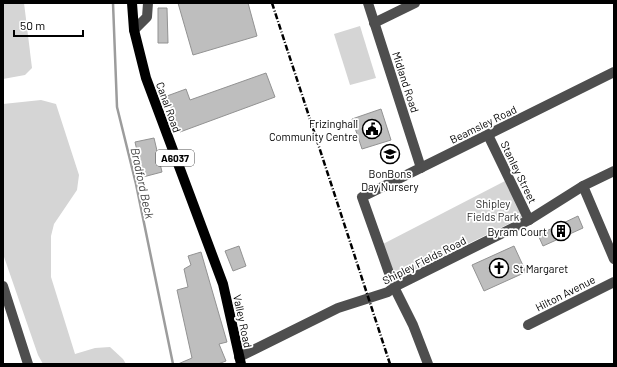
<svg xmlns="http://www.w3.org/2000/svg" width="617" height="367" font-family="Barlow,sans-serif">
	<style>
		.green { fill: #d5d5d5 }
		.lines { fill: none; stroke-linecap: round; stroke-linejoin: round }
		.stream { stroke: #9c9c9c; stroke-width: 2.5 }
		.building { fill: #bebebe; stroke: #929292 }
		.minor { stroke: #4e4e4e; stroke-width: 10 }
		.major { stroke: #000; stroke-width: 10 }
		.rail { stroke: #000; stroke-width: 2.5; stroke-dasharray: 6 2 1 2; stroke-linecap: butt }
		.labels { text-anchor: middle; dominant-baseline: central; stroke-width: 3.5; stroke-linejoin: round; paint-order: stroke }
		.shield { fill: #fff; stroke: #4c4c4c; stroke-width: 1 }
		.shield-label { font-size: 10px; font-weight: bold; fill: #000 }
		.street-label { font-size: 11px; fill: #000; stroke: #fff }
		.poi-label { font-size: 11px; fill: #000; stroke: #fff; text-anchor: end }
		.park-label { font-size: 11px; fill: #2c2c2c; stroke: #fff }
		.water-label { font-size: 12px; font-style: italic; fill: #3d3d3d; stroke: #fff }
	</style>
	<rect width="100%" height="100%" fill="#fff"/>
	<!-- green -->
	<g class="green">
		<polygon points="3,3 24,3 32,68 25,75 3,79"/>
		<polygon points="360,26 376,78 350,85 334,34"/>
		<polygon points="41,100 56,104 79,175 77,190 54,224 51,236 51,277 75,354 95,348 110,347 123,359 126,364 43,364 38,355 3,254 3,104"/>
		<polygon points="505,181 523,217 396,279 383,244"/>
	</g>
	<g class="lines">
		<!-- stream -->
		<polyline class="stream" points="113,3 117,107 136,184 173,364"/>
	</g>
	<!-- building -->
	<g class="building">
		<polygon points="178,3 248,3 257,36 193,55"/>
		<polygon points="158,8 167,8 168,43 158,43"/>
		<polygon points="266,73 275,97 180,132 167,96 186,89 190,100"/>
		<polygon points="381,109 391,140 362,149 352,119"/>
		<polygon points="154,138 162,172 143,177 135,142"/>
		<polygon points="578,216 583,228 543,246 538,235"/>
		<polygon points="239,246 246,266 233,271 225,251"/>
		<polygon points="514,246 526,272 484,291 472,265"/>
		<polygon points="201,252 227,342 219,344 226,361 218,364 178,364 192,358 177,290 188,287 184,269 191,265 188,256"/>
	</g>
	<g class="lines">
		<!-- minor -->
		<g class="minor">
			<polyline points="368,3 421,168"/>
			<polyline points="374,23 415,3"/>
			<polyline points="134,30 147,17 148,3"/>
			<polyline points="488,135 529,220"/>
			<polyline points="583,186 614,259"/>
			<polyline points="3,286 28,364"/>
			<polyline points="528,325 614,282"/>
			<polyline points="239,357 338,308 388,292 394,287 529,220 583,186 614,171"/>
			<polyline points="428,364 413,325 394,287 362,197 614,72"/>
		</g>
		<!-- major -->
		<polyline class="major" points="132,3 134,30 146,78 223,284 241,364"/>
		<!-- rail -->
		<polyline class="rail" points="272,3 390,364"/>
	</g>
	<!-- icons -->
	<defs>
		<symbol id="civic-ring" viewBox="-11 -11 22 22"><circle r="9.5" fill="#fff" stroke="#000" stroke-width="1.5"/><path d="M-.6-6.5H3V-4.5H.6V-3L4-1V1h2V6H-6V1h2V-1L-.6-3ZM-1.2 2.5V6h2.4V2.5Z" fill="#000"/></symbol>
		<symbol id="school-ring" viewBox="-11 -11 22 22"><circle r="9.5" fill="#fff" stroke="#000" stroke-width="1.5"/><path d="M0-5L7-2L0 1L-7-2ZM-4 1L0 2.5L4 1V4Q0 6-4 4Z" fill="#000"/></symbol>
		<symbol id="building-ring" viewBox="-11 -11 22 22"><circle r="9.5" fill="#fff" stroke="#000" stroke-width="1.5"/><path d="M-4-6H4V6H1V3H-1V6H-4ZM-2.5-4.3h1.7v1.8h-1.7ZM.8-4.3h1.7v1.8H.8ZM-2.5-1h1.7V.8h-1.7ZM.8-1h1.7V.8H.8Z" fill="#000"/></symbol>
		<symbol id="church-ring" viewBox="-11 -11 22 22"><circle r="9.5" fill="#fff" stroke="#000" stroke-width="1.5"/><path d="M-1.2-6h2.4v3.5h3.3v2.4h-3.3V6h-2.4V-.1h-3.3v-2.4h3.3Z" fill="#000"/></symbol>
	</defs>
	<g fill-rule="evenodd">
		<use href="#civic-ring" x="361" y="118" width="22" height="22"/>
		<use href="#school-ring" x="379" y="143" width="22" height="22"/>
		<use href="#building-ring" x="550" y="220" width="22" height="22"/>
		<use href="#church-ring" x="488" y="257" width="22" height="22"/>
	</g>
	<g class="labels">
		<!-- shield labels -->
		<rect class="shield" x="156" y="150" width="38" height="16" rx="3"/>
		<g class="shield-label">
			<text x="175" y="158">A6037</text>
		</g>
		<!-- street labels -->
		<g class="street-label">
			<text transform="translate(406 82) rotate(72)">Midland Road</text>
			<text transform="translate(169 107) rotate(70)">Canal Road</text>
			<text transform="translate(483 124) rotate(-26)">Beamsley Road</text>
			<text transform="translate(519 172) rotate(64)">Stanley Street</text>
			<text transform="translate(424 260) rotate(-27)">Shipley Fields Road</text>
			<text transform="translate(565 293) rotate(-27)">Hilton Avenue</text>
			<text transform="translate(243 321) rotate(78)">Valley Road</text>
		</g>
		<!-- poi labels -->
		<g class="poi-label">
			<text x="358" y="123">Frizinghall<tspan x="358" dy="13">Community Centre</tspan></text>
			<text x="390" y="173" text-anchor="middle">BonBons<tspan x="390" dy="13">Day Nursery</tspan></text>
			<text x="547" y="231">Byram Court</text>
			<text x="513" y="268" text-anchor="start">St Margaret</text>
		</g>
		<!-- park labels -->
		<g class="park-label">
			<text x="493" y="203">Shipley<tspan x="493" dy="13">Fields Park</tspan></text>
		</g>
		<!-- water labels -->
		<g class="water-label">
			<text transform="translate(143 183) rotate(78)">Bradford Beck</text>
		</g>
	</g>
	<!-- border -->
	<rect width="617" height="367" fill="none" stroke="#000000" stroke-width="8"/>
	<!-- scale -->
	<path d="M14 30v6h69v-6" fill="none" stroke="#000000" stroke-width="2"/>
	<text x="20" y="30" font-size="12" fill="#000000" stroke="#ffffff" stroke-width="3" paint-order="stroke">50 m</text>
</svg>
